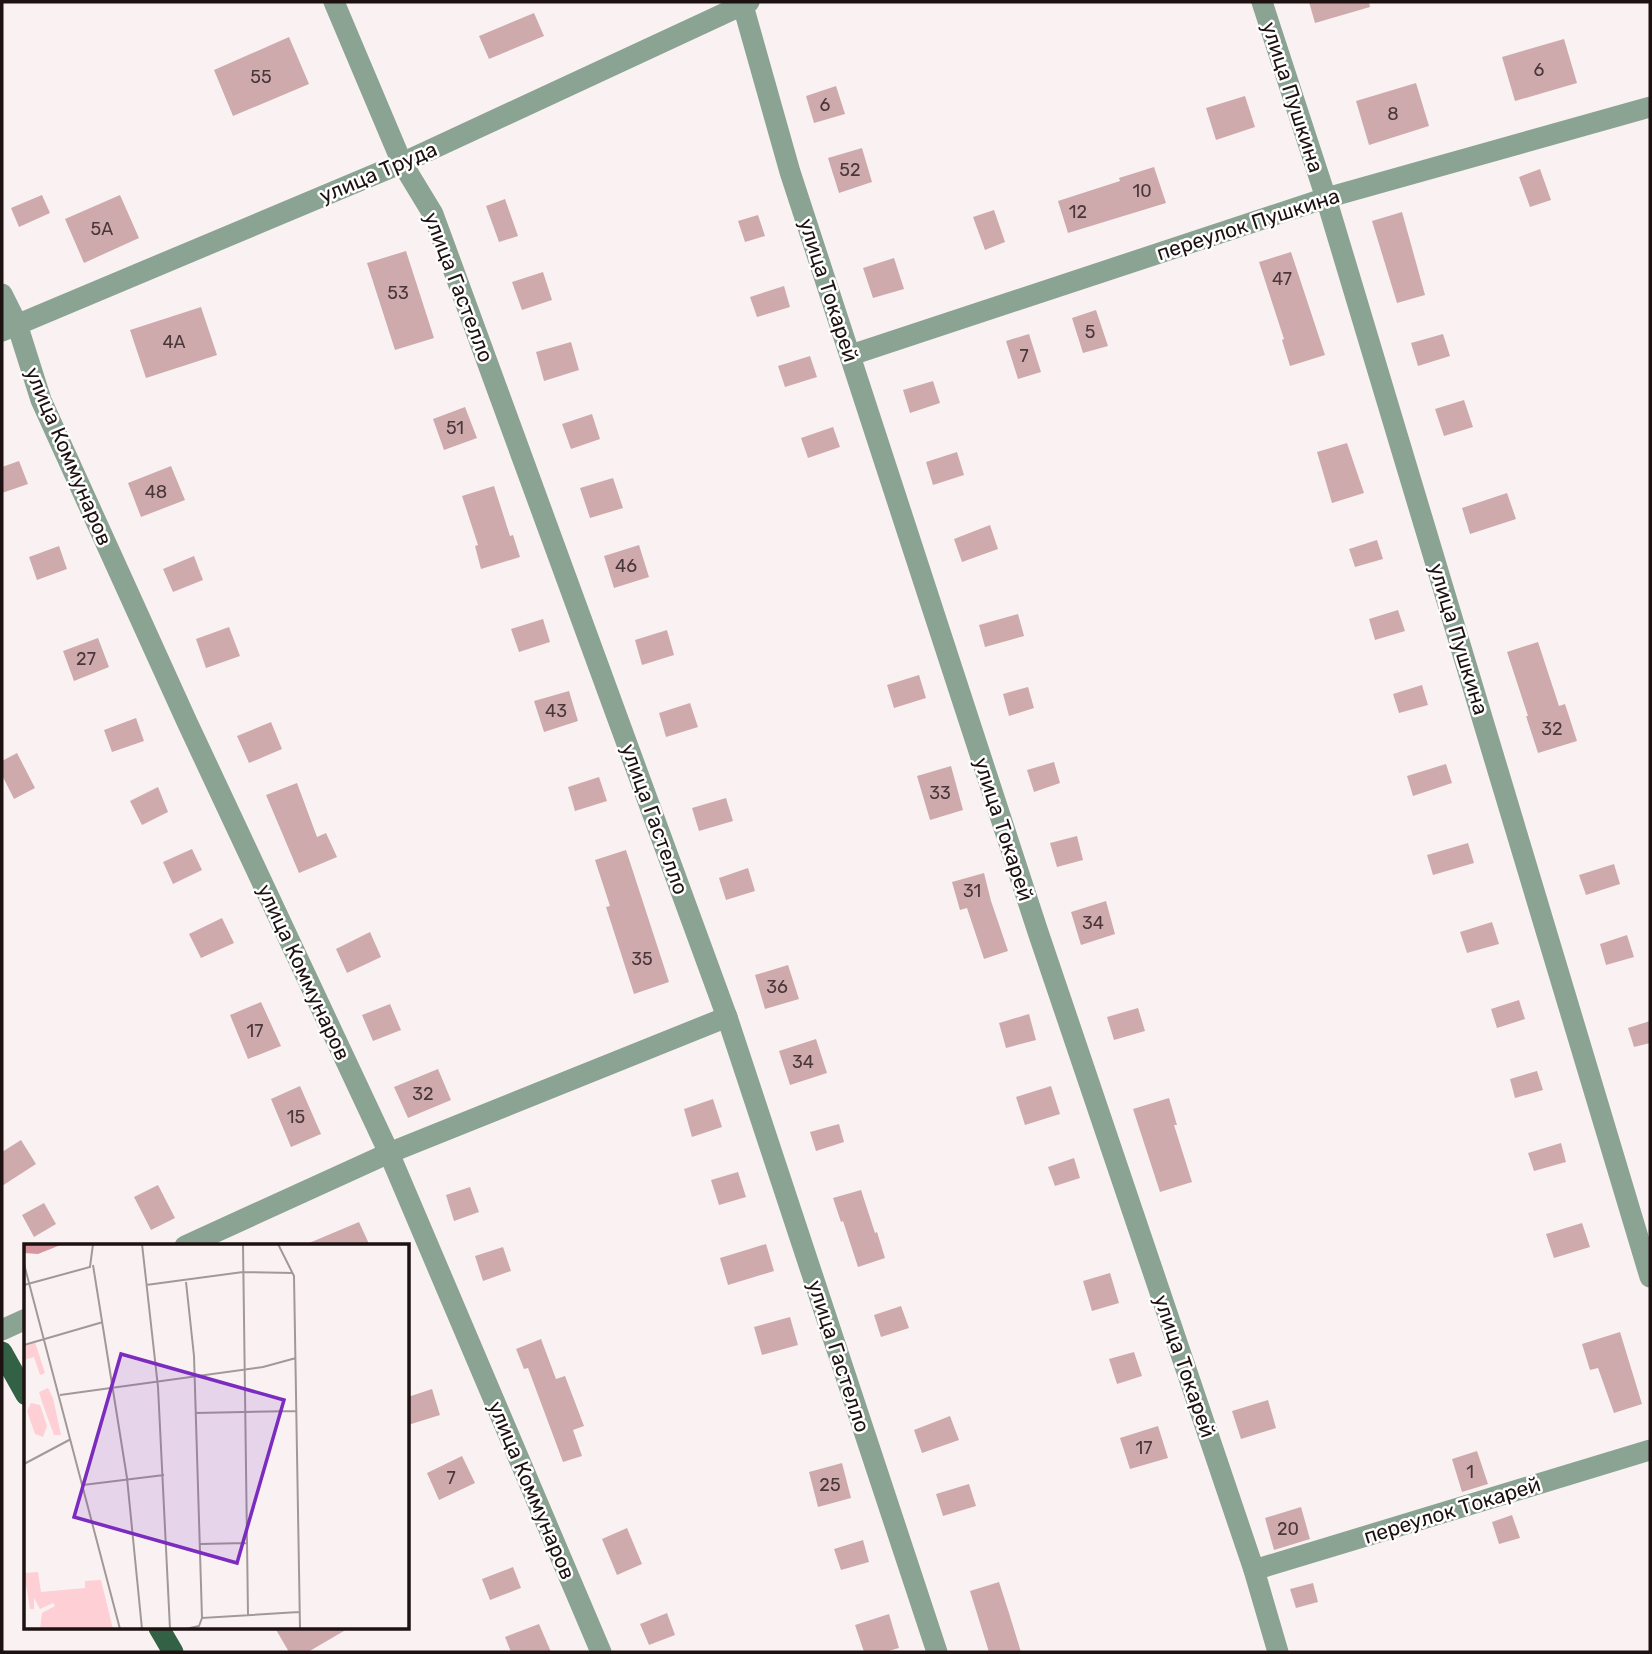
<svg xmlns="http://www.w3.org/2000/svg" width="1652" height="1654" font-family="Rubik,sans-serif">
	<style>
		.building { fill: #cfaaad }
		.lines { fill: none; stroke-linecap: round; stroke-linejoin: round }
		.minor { stroke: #8ba393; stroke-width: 21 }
		.major { stroke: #326145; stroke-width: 21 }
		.labels { text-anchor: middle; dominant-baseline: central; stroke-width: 5; stroke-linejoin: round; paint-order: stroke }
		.number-label { font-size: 18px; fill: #4a3739 }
		.street-label { font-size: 21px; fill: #1e1112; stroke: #fff }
		.inset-road { fill: none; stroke: #a29898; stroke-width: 2 }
		.view { fill: #7b2cbf; fill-opacity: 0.15; stroke: #7b2cbf; stroke-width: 3.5 }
		.inset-edge { fill: none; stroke: #1e1112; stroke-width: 3.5 }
	</style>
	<rect width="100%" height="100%" fill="#faf2f2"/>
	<!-- building -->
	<g class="building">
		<polygon points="1309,2 1369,2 1370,7 1315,23"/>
		<polygon points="534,13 544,36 489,59 479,36"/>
		<polygon points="289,37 309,84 233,116 214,70"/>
		<polygon points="1564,39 1577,83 1515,101 1502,57"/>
		<polygon points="1416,83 1429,126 1369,145 1356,101"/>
		<polygon points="836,86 845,114 814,123 806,96"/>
		<polygon points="1245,96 1255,127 1216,140 1206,108"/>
		<polygon points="862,148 872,182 839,193 828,158"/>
		<polygon points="1154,167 1166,203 1068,233 1058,201 1120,181 1119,178"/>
		<polygon points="1540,169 1551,200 1530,207 1519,177"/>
		<polygon points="42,195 50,213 19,227 11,208"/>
		<polygon points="120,195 139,238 84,263 65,219"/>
		<polygon points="505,199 518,236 499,242 486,206"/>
		<polygon points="994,210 1005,242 985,250 973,217"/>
		<polygon points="1402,212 1425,295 1397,303 1372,221"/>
		<polygon points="758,215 765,236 745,242 738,221"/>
		<polygon points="406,251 434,338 395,350 367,263"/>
		<polygon points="1291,252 1325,355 1290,366 1282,340 1284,339 1259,262"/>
		<polygon points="894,258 904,289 873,298 863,268"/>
		<polygon points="543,272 552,300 522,310 512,282"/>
		<polygon points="784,286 790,307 757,317 750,297"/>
		<polygon points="201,307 217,355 146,378 130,330"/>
		<polygon points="1096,310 1108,346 1083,353 1072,318"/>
		<polygon points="1029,334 1041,372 1018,379 1006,341"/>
		<polygon points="1443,334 1450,356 1418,366 1411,343"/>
		<polygon points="571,342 579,370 544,381 536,352"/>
		<polygon points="810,356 817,377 785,387 778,366"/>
		<polygon points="933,381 940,403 910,413 903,390"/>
		<polygon points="1464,400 1473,427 1444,436 1435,409"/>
		<polygon points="465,407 477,438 444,450 433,419"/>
		<polygon points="592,414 600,439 571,449 562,424"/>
		<polygon points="833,427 840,447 808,458 801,438"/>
		<polygon points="1347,443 1364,493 1332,503 1317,452"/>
		<polygon points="957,452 964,475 933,485 926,462"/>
		<polygon points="19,461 28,484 2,493 2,467"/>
		<polygon points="171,466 185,500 141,517 128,483"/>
		<polygon points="613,478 623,508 590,518 580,488"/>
		<polygon points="494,486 510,536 513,535 520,557 481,569 475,546 478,545 462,496"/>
		<polygon points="1507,493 1516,519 1470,534 1462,508"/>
		<polygon points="990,525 998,549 962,562 954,539"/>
		<polygon points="1377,540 1383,559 1355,567 1349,549"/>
		<polygon points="639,545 649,577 614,588 604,556"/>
		<polygon points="59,546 67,569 37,580 29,557"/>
		<polygon points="194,556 203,580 173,592 163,569"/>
		<polygon points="1398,610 1405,631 1375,640 1369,619"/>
		<polygon points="1018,614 1024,636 985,647 979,625"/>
		<polygon points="543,619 550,642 519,652 511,629"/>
		<polygon points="229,627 240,656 206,668 196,639"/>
		<polygon points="667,630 674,655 642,665 635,640"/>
		<polygon points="98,638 109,667 74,681 63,651"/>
		<polygon points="1538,642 1559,706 1565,704 1577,741 1538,753 1526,716 1528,716 1507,652"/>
		<polygon points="919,675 926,698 894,708 887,685"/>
		<polygon points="1422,685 1428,705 1399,713 1393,694"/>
		<polygon points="1028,687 1034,708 1009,716 1003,694"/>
		<polygon points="569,691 578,721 544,732 534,701"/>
		<polygon points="690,703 698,727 666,737 659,713"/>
		<polygon points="136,718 144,741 112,752 104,730"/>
		<polygon points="271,722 282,749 249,763 237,736"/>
		<polygon points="17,753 35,788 14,799 2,775 2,761"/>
		<polygon points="1054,762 1060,783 1034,792 1027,770"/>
		<polygon points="1446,764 1452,783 1413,796 1407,776"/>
		<polygon points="951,766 963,810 930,820 917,776"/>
		<polygon points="599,777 607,801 575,811 568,787"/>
		<polygon points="297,783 317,837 326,833 337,857 299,873 266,795"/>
		<polygon points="158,787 168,812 142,825 130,801"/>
		<polygon points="726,798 733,821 699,831 692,808"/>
		<polygon points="1077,836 1083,860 1057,867 1050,843"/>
		<polygon points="1468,843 1474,863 1433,875 1427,855"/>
		<polygon points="192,849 202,870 173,884 163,862"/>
		<polygon points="626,850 669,982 634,994 606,907 610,906 595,860"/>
		<polygon points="1614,864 1620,884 1586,895 1579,875"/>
		<polygon points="748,868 755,891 726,900 719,878"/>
		<polygon points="984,873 991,901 1008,951 984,959 967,908 960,910 952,882"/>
		<polygon points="1106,901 1115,934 1081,945 1071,912"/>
		<polygon points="222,918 234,943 201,958 189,934"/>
		<polygon points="1492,922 1499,944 1467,953 1460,932"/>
		<polygon points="370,932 381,957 347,973 336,949"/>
		<polygon points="1627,935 1634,957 1606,965 1600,944"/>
		<polygon points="788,965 799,999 765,1009 755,975"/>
		<polygon points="1519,1000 1525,1019 1497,1028 1491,1009"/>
		<polygon points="261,1002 281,1046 248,1059 230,1015"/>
		<polygon points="390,1004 401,1030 373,1041 362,1015"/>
		<polygon points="1138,1008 1145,1031 1114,1040 1107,1017"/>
		<polygon points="1029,1014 1036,1040 1006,1048 999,1023"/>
		<polygon points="1650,1021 1650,1043 1634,1047 1628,1028"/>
		<polygon points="816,1039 827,1073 790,1085 779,1051"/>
		<polygon points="438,1069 451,1100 408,1118 394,1087"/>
		<polygon points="1537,1071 1543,1090 1515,1098 1510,1079"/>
		<polygon points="300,1086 321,1134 291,1147 271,1099"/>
		<polygon points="1051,1086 1060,1114 1025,1125 1016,1097"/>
		<polygon points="1169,1098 1177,1125 1174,1125 1192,1182 1160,1192 1133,1109"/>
		<polygon points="713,1099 722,1127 692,1137 684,1109"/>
		<polygon points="839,1124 844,1142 816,1151 810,1132"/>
		<polygon points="21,1140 36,1164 2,1186 2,1152"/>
		<polygon points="1561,1143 1566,1162 1534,1171 1528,1153"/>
		<polygon points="1074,1158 1080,1178 1055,1186 1048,1167"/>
		<polygon points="738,1172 746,1197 719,1205 711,1180"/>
		<polygon points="158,1185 175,1218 151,1230 134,1197"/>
		<polygon points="470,1187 479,1212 454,1221 446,1195"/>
		<polygon points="861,1190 875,1233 877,1232 885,1258 858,1267 843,1221 841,1222 833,1198"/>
		<polygon points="44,1203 56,1224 34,1237 22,1215"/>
		<polygon points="359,1222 370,1246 302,1246"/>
		<polygon points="1582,1223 1590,1247 1554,1258 1546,1234"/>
		<polygon points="766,1244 774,1271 728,1285 720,1258"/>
		<polygon points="503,1247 511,1271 483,1281 475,1256"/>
		<polygon points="1110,1273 1119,1303 1092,1311 1083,1281"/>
		<polygon points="901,1306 909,1328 881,1337 874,1315"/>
		<polygon points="790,1317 798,1345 762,1355 754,1327"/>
		<polygon points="1620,1332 1642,1404 1614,1413 1598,1368 1590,1370 1582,1344"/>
		<polygon points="541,1339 556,1379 565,1376 584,1426 573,1430 582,1456 563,1462 528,1368 524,1369 516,1349"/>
		<polygon points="1134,1352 1142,1376 1117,1384 1109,1359"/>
		<polygon points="432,1389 440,1415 408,1425 408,1397"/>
		<polygon points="1268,1400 1276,1428 1241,1439 1232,1411"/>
		<polygon points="950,1416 959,1440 922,1453 914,1430"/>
		<polygon points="1158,1426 1168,1458 1130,1469 1120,1438"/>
		<polygon points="1477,1451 1488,1484 1462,1492 1452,1459"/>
		<polygon points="462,1456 475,1483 439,1500 427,1473"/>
		<polygon points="842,1463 851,1498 818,1507 809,1472"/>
		<polygon points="969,1484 976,1506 943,1516 936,1494"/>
		<polygon points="1301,1507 1310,1539 1274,1550 1265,1518"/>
		<polygon points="1512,1515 1520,1538 1499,1544 1492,1522"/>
		<polygon points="627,1528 642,1564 617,1575 602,1539"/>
		<polygon points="863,1540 869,1562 841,1570 834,1549"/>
		<polygon points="513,1567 521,1588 490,1600 482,1579"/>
		<polygon points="999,1582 1009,1613 1021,1652 989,1652 970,1591"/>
		<polygon points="1313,1583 1318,1602 1296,1608 1290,1589"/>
		<polygon points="667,1613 675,1635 649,1645 640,1624"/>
		<polygon points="889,1614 899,1648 885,1652 864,1652 855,1625"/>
		<polygon points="539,1624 551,1652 511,1652 505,1637"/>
		<polygon points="275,1628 349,1628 308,1652 289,1652"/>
	</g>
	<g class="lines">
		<!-- minor -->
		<g class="minor">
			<polyline points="334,2 402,163 433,214 727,1017 937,1652"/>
			<polyline points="742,2 790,172 1038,932 1254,1570 1278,1652"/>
			<polyline points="1262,2 1326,198 1650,1277"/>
			<polyline points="2,294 17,324 41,400 187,722 389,1153 601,1652"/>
			<polyline points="2,331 402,163 749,2"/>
			<polyline points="851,355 1326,198 1650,107"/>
			<polyline points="185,1246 389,1153 727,1017"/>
			<polyline points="2,1330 26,1319"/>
			<polyline points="1254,1570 1650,1450"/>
		</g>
		<!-- major -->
		<g class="major">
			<polyline points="2,1352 26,1395"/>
			<polyline points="159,1628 173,1652"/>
		</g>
	</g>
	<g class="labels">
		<!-- number labels -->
		<g class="number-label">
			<text x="1539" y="70">6</text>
			<text x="261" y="77">55</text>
			<text x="825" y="105">6</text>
			<text x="1393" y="114">8</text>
			<text x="850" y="170">52</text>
			<text x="1142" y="191">10</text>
			<text x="1078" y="212">12</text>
			<text x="102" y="229">5А</text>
			<text x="1282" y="279">47</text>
			<text x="398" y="293">53</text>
			<text x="1090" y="332">5</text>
			<text x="174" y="342">4А</text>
			<text x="1024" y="356">7</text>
			<text x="455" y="428">51</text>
			<text x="156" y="492">48</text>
			<text x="626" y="566">46</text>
			<text x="86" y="659">27</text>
			<text x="556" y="711">43</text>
			<text x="1552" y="729">32</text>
			<text x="940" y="793">33</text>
			<text x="972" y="891">31</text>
			<text x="1093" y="923">34</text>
			<text x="642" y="959">35</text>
			<text x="777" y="987">36</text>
			<text x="255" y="1031">17</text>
			<text x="803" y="1062">34</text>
			<text x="423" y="1094">32</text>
			<text x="296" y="1117">15</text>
			<text x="1144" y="1448">17</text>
			<text x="1470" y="1472">1</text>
			<text x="451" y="1478">7</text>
			<text x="830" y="1485">25</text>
			<text x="1288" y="1529">20</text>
		</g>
		<!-- street labels -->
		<g class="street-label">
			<text transform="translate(1293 97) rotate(72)">улица Пушкина</text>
			<text transform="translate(378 172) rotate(-23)">улица Труда</text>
			<text transform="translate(1248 224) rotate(-18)">переулок Пушкина</text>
			<text transform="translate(459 287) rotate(69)">улица Гастелло</text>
			<text transform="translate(829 290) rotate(72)">улица Токарей</text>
			<text transform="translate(69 456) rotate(67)">улица Коммунаров</text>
			<text transform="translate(1459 639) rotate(73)">улица Пушкина</text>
			<text transform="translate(655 819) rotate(70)">улица Гастелло</text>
			<text transform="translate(1004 829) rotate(72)">улица Токарей</text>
			<text transform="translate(304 972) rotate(65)">улица Коммунаров</text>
			<text transform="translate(839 1356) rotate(72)">улица Гастелло</text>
			<text transform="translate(1185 1366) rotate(71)">улица Токарей</text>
			<text transform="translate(532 1490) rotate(67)">улица Коммунаров</text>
			<text transform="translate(1452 1510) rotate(-17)">переулок Токарей</text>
		</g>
	</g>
	<!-- overview -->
	<g transform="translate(24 1244)">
		<rect width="385" height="385" fill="#faf2f2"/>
		<path d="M 11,98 L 21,129 L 16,131 L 10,113 L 0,116 L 0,102 ZM 24,144 L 29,154 L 37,191 L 30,191 L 18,158 L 15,148 ZM 7,159 L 16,161 L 23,182 L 19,193 L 11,190 L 3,167 ZM 14,328 L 17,348 L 61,344 L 61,337 L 77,336 L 89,385 L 16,385 L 18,369 L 31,362 L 29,359 L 16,365 L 10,354 L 10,365 L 6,365 L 0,329 Z" fill="#fecfd4"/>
		<path d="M 0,0 L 39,0 L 14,10 L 0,9 Z" fill="#d7959d"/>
		<path class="inset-road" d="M 118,0 L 134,143 L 146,385M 219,0 L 224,371M 254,0 L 270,32 L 276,385M 0,20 L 96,385M 69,21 L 103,234 L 118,385M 162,38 L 170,112 L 178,374 L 275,368M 0,41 L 66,23 L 69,0M 122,41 L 219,28 L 269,29M 0,101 L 79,78M 36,151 L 239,123 L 272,114M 171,169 L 273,167M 0,220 L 47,195M 59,241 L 140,231M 176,300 L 223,299M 162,385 L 175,382 L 178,374"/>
		<path class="view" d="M 97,110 L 260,156 L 213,319 L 50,273 Z"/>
		<rect width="385" height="385" class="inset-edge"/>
	</g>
	<!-- border -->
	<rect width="1652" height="1654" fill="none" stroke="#1e1112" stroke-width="7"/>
</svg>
